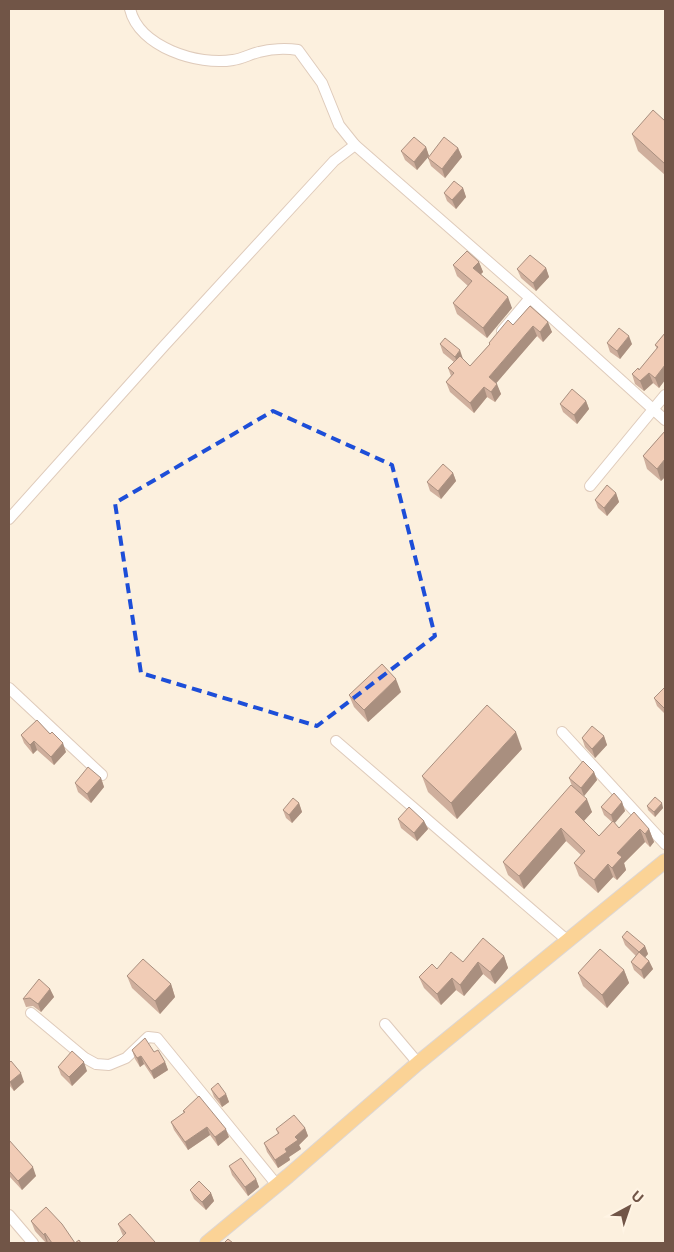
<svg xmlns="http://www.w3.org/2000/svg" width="674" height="1252" font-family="Inter,sans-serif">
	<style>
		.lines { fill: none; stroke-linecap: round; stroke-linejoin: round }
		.minor-casing { stroke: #dfcbbb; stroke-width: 12 }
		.major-casing { stroke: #ddd6d3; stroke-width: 16 }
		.minor { stroke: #fff; stroke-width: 10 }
		.major { stroke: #fbd396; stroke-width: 14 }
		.wall { fill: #cfaf9d }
		.shaded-wall { fill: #a98f7f }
		.building { fill: #f1ccb6; stroke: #a98f7f }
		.marked { fill: none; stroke: #1d4ed8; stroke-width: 4; stroke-dasharray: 10 6; stroke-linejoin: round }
	</style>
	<rect width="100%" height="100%" fill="#fcf0de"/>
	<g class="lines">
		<defs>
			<g id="minor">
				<path d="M 130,9 C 139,47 198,66 233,60 C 242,59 250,54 259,52 C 270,49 286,48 298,50 L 322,83 L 339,125 L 355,145 L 530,298 L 665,420"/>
				<polyline points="502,331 530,298"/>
				<polyline points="590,486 665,395"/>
				<polyline points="9,519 164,346 334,161 355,145"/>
				<polyline points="9,688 102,775"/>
				<polyline points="562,732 665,844"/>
				<polyline points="336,741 568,941"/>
				<polyline points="31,1013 85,1058 96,1064 109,1065 126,1058 148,1037 157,1038 277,1185"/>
				<polyline points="385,1024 418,1063"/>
				<polyline points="9,1215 33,1243"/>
			</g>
			<polyline id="major" points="207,1243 288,1176 418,1063 665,861"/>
		</defs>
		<!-- minor casing -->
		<use href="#minor" class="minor-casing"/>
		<!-- major casing -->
		<use href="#major" class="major-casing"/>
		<!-- minor -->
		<use href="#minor" class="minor"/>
		<!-- major -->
		<use href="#major" class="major"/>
	</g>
	<!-- wall -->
	<g class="wall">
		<polygon points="665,121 665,175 638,151 632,134"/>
		<polygon points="426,147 429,156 417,170 405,160 401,151"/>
		<polygon points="458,148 462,157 445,178 431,166 428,158"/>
		<polygon points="463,188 466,197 456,209 447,201 444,193"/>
		<polygon points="479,262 483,272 481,274 512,308 487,338 457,314 453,303 468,286 457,276 453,265"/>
		<polygon points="546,268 549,277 536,291 521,278 517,269"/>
		<polygon points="530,306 552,332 543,342 537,336 496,383 501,394 495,402 487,397 474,413 450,392 446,382 451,376 448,368 454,362 443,353 440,344 463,359 470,366 489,345 489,343 513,325"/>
		<polygon points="665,333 665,380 659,388 653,383 644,391 635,384 632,374 639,370 657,349 655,345"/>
		<polygon points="607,343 632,344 620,359 610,352"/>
		<polygon points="586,401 589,409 577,424 563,412 560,404"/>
		<polygon points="665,431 665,477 661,481 647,469 643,456"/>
		<polygon points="453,473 456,481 441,499 430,491 427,482"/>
		<polygon points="616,493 619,502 607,516 598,508 595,500"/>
		<polygon points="665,687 665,714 657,706 654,698"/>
		<polygon points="401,692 368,722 354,707 349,695"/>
		<polygon points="21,735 66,752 54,765 37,750 33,754 24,743"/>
		<polygon points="604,736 607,745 595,758 585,747 582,738"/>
		<polygon points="522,749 457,819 428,792 422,776"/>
		<polygon points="594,772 597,780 584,796 575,789 592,812 584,821 599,836 612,822 604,815 601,807 622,802 625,811 614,823 619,828 649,829 654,842 650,847 645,842 624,863 626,870 617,880 613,877 598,893 579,876 574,863 581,855 566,841 524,889 508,875 503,862 572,786 569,778"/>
		<polygon points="101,778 104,787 91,803 78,792 75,783"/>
		<polygon points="299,803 302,812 292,823 286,818 283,810"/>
		<polygon points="647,806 663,808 655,817 648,810"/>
		<polygon points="398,819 424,821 428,829 417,841 401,828"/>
		<polygon points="622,937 645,946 648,954 645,957 649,961 653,969 644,979 634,970 631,962 636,956 625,945"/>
		<polygon points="504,956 508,968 495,984 483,974 464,996 456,990 441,1005 424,988 419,977 437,969 463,962"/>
		<polygon points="624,970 629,983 607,1008 583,986 578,973"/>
		<polygon points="127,976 171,984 175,997 160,1014 132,988"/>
		<polygon points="50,989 54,997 41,1012 33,1006 26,1007 23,999"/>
		<polygon points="132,1050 165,1062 168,1070 154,1079 144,1064 140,1067 135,1059"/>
		<polygon points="9,1063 24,1082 14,1091 9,1085"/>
		<polygon points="58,1067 87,1071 72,1086 61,1075"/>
		<polygon points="211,1089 226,1094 229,1102 222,1107 214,1097"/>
		<polygon points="183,1111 229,1137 218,1146 210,1135 188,1150 174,1130 171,1122 184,1113"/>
		<polygon points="305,1128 308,1136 299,1145 301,1149 289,1157 290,1160 278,1168 267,1152 264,1143 278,1134 276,1129"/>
		<polygon points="9,1140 36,1176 22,1190 9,1176"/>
		<polygon points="229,1166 256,1179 259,1187 248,1196 232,1175"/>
		<polygon points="190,1190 211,1193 214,1201 206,1210 194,1199"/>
		<polygon points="31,1221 75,1243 46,1243 35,1231"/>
		<polygon points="118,1224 155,1242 123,1236"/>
	</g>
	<!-- shaded-wall -->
	<g class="shaded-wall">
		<polygon points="426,147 429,156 417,170 414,162"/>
		<polygon points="458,148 462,157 445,178 442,169"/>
		<polygon points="463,188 466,197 456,209 452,200"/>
		<polygon points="479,262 483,272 477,278 473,268"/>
		<polygon points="546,268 549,277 536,291 533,283"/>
		<polygon points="508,297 512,308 487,338 483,328"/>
		<polygon points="548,322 552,332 543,342 540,332"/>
		<polygon points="533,326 537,336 493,387 489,377"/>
		<polygon points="629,336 632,344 620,359 617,351"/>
		<polygon points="460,350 463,359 458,365 455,357"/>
		<polygon points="665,365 665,380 659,388 655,378"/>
		<polygon points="649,373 653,383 644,391 640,381"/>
		<polygon points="497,384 501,394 495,402 491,392"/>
		<polygon points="484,387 487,397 474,413 470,403"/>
		<polygon points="586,401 589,409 577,424 574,415"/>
		<polygon points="665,459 665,477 661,481 657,469"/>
		<polygon points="453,473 456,481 441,499 438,491"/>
		<polygon points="616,493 619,502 607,516 604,508"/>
		<polygon points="396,679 401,692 368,722 364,710"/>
		<polygon points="516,732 522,749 457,819 451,803"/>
		<polygon points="604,736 607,745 595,758 592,749"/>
		<polygon points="34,741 37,750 33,754 30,745"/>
		<polygon points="63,743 66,752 54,765 51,757"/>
		<polygon points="594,772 597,780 584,796 581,788"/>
		<polygon points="101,778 104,787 91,803 87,794"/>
		<polygon points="587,799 592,812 580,825 575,812"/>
		<polygon points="622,802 625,811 614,824 611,815"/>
		<polygon points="299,803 302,812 292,823 289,815"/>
		<polygon points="662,803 663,808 655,817 654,812"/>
		<polygon points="424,821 428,829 417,841 414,833"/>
		<polygon points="561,828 566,841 524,889 519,876"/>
		<polygon points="640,829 645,842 624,863 626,870 617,880 612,868 617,853"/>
		<polygon points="649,829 654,842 650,847 645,834"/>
		<polygon points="608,864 613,877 598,893 594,880"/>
		<polygon points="645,946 648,954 642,961 639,952"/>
		<polygon points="504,956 508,968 495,984 490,972"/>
		<polygon points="649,961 653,969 644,979 641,970"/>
		<polygon points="478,962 483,974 464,996 460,985"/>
		<polygon points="624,970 629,983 607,1008 602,995"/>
		<polygon points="452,978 456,990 441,1005 437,994"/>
		<polygon points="171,984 175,997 160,1014 155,1001"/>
		<polygon points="50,989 54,997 41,1012 38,1004"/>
		<polygon points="141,1056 144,1064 140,1067 137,1058"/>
		<polygon points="84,1062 87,1071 72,1086 69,1077"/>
		<polygon points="165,1062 168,1070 154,1079 151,1071"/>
		<polygon points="21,1073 24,1082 14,1091 10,1082"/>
		<polygon points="226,1094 229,1102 222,1107 219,1099"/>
		<polygon points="207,1127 210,1135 188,1150 185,1142"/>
		<polygon points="305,1128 308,1136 299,1145 301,1149 289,1157 290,1160 278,1168 275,1160 295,1137"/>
		<polygon points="226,1129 229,1137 218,1146 215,1137"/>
		<polygon points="33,1167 36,1176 22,1190 18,1181"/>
		<polygon points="256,1179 259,1187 248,1196 245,1187"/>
		<polygon points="211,1193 214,1201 206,1210 202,1202"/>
		<polygon points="45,1233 48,1243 47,1243 44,1235"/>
	</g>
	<!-- building -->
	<g class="building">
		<polygon points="653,110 665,121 665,164 632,134"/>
		<polygon points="414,137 426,147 414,162 401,151"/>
		<polygon points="444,137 458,148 442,169 428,158"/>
		<polygon points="454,181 463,188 452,200 444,193"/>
		<polygon points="467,251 479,262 473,268 508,297 483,328 453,303 472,281 453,265"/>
		<polygon points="530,255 546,268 533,283 517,269"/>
		<polygon points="530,306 548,322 540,332 533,326 489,377 497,384 491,392 484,387 470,403 446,382 454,373 448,368 460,356 470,366 490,344 489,343 508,320 513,325"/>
		<polygon points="619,328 629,336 617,351 607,343"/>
		<polygon points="665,333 665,365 655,378 649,373 640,381 632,374 638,368 639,370 658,347 655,345"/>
		<polygon points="445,338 460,350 455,357 440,344"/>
		<polygon points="572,389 586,401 574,415 560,404"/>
		<polygon points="665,431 665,459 657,469 643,456"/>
		<polygon points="443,464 453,473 438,491 427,482"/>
		<polygon points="607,485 616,493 604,508 595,500"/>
		<polygon points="382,664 396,679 364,710 349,695"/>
		<polygon points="665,687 665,709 654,698"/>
		<polygon points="487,705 516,732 451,803 422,776"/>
		<polygon points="37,720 50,734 52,732 63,743 51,757 34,741 30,745 21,735"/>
		<polygon points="592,726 604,736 592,749 582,738"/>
		<polygon points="583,761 594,772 581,788 569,778"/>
		<polygon points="88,767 101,778 87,794 75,783"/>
		<polygon points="571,785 587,799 575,812 599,836 613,821 619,828 634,812 649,829 645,834 640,829 617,853 622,857 612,868 608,864 594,880 574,863 585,851 561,828 519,876 503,862"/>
		<polygon points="614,793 622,802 611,815 601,807"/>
		<polygon points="655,797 662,803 654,812 647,806"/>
		<polygon points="293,798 299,803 289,815 283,810"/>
		<polygon points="409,807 424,821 414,833 398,819"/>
		<polygon points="627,931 645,946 639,952 622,937"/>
		<polygon points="483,938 504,956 490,972 478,962 460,985 452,978 437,994 419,977 432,964 437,969 451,952 463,962"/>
		<polygon points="600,949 624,970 602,995 578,973"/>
		<polygon points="639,952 649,961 641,970 631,962"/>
		<polygon points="143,959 171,984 155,1001 127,976"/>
		<polygon points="39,979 50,989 38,1004 30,998 23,999"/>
		<polygon points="145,1038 154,1052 158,1050 165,1062 151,1071 141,1056 137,1058 132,1050"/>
		<polygon points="72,1051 84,1062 69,1077 58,1067"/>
		<polygon points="11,1061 21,1073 10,1082 9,1080 9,1063"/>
		<polygon points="218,1083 226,1094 219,1099 211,1089"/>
		<polygon points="199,1096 226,1129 215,1137 207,1127 185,1142 171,1122 185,1112 183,1111"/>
		<polygon points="294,1115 305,1128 295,1137 298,1140 285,1149 287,1152 275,1160 264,1143 279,1133 276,1129"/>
		<polygon points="9,1140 33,1167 18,1181 9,1171"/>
		<polygon points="241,1158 256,1179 245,1187 229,1166"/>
		<polygon points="199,1181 211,1193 202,1202 190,1190"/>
		<polygon points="46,1207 62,1224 75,1243 52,1243 45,1233 44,1235 31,1221"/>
		<polygon points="130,1214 155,1242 153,1243 116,1243 126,1233 118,1224"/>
		<polygon points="228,1239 233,1243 224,1243"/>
		<polygon points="79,1240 81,1243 75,1243"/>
	</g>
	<!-- marked area -->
	<path class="marked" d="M 273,411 L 392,465 L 435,636 L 317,726 L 141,673 L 115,503 Z"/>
	<!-- border -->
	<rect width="674" height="1252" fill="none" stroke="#715547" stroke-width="20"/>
	<!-- north arrow -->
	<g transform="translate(629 1207) rotate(40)" stroke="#fff4e4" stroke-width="4" paint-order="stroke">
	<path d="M0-4L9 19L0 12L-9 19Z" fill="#715547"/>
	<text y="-8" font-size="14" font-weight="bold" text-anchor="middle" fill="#715547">U</text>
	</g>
</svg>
